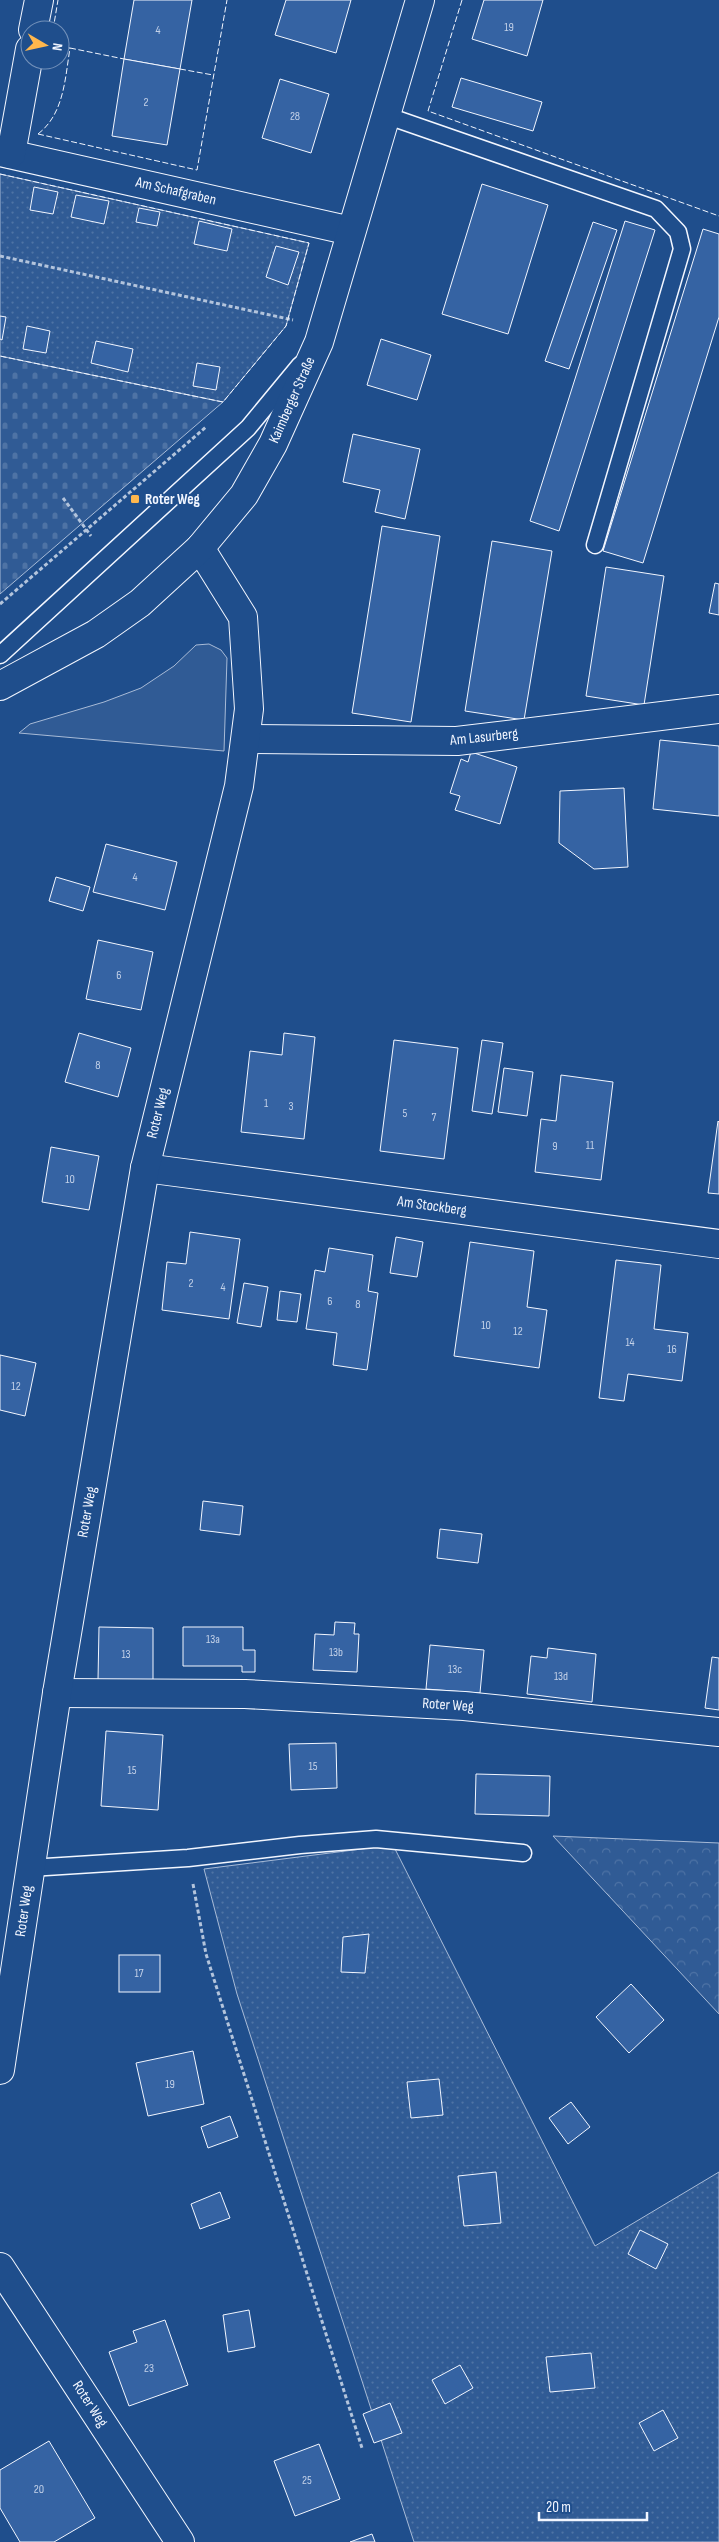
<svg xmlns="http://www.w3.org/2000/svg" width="719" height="2542" font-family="'Sofia Sans Condensed',sans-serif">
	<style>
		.built { fill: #305b95; stroke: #a8bbd7 }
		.forest { fill: url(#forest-crowns); stroke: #a8bbd7 }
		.cemetery { fill: url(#cemetery-stones); stroke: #a8bbd7 }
		.garden { fill: url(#garden-dots); stroke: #a8bbd7 }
		.building { fill: #3563a3; stroke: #f2f6ff }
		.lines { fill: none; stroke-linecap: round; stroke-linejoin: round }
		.lane-casing { stroke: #f2f6ff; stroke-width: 19 }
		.street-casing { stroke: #f2f6ff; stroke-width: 30 }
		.secondary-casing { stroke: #f2f6ff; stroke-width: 30 }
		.path { stroke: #b3c4dc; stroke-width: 3; stroke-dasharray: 4 2.5; stroke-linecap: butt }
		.lane { stroke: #1f4e8c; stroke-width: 16 }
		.street { stroke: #1f4e8c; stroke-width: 28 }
		.secondary { stroke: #1f4e8c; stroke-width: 28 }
		.fence { stroke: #f2f6ff; stroke-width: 1; stroke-dasharray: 6 2.5; stroke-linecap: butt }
		.poi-dot { fill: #ffb74d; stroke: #1f4e8c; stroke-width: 2 }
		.labels { text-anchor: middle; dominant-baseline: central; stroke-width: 4; stroke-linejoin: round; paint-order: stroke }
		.number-label { font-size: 12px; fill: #c3d1e8 }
		.street-label { font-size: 15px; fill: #f2f6ff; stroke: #1f4e8c }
		.poi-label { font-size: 15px; font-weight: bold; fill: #f2f6ff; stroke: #1f4e8c; text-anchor: start }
	</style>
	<defs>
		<pattern id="forest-crowns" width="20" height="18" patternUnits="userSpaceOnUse" patternTransform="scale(1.25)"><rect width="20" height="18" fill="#305b95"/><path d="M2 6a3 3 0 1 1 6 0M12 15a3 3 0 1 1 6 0" fill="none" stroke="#4e73a5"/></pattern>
		<pattern id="cemetery-stones" width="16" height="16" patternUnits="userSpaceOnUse" patternTransform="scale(1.25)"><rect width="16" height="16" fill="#305b95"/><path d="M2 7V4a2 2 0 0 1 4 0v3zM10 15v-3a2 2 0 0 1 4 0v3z" fill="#4e73a5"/></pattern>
		<pattern id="garden-dots" width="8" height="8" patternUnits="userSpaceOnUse" patternTransform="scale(1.25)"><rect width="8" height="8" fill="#305b95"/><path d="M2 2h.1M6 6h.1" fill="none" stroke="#4e73a5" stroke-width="1.8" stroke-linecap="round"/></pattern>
	</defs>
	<rect width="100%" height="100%" fill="#1f4e8c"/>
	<!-- built -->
	<polygon class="built" points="209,644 221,650 227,658 224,751 19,733 30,724 104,702 141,688 174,666 196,645"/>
	<!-- forest -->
	<polygon class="forest" points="553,1836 719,1843 719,2014"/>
	<!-- cemetery -->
	<polygon class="cemetery" points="0,356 223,402 0,594"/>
	<!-- garden -->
	<g class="garden">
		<polygon points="0,174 309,243 286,326 223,402 0,356"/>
		<polygon points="393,1845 595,2246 719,2172 719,2542 414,2542 237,1994 204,1869"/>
	</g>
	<!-- building -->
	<g class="building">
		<polygon points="134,0 192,0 180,69 124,59"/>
		<polygon points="286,0 351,0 336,53 275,35"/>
		<polygon points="484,0 543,0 527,56 472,39"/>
		<polygon points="124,59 180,69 167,145 112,136"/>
		<polygon points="461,78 542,102 533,131 452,107"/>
		<polygon points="280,79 329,94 311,153 262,138"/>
		<polygon points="482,184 548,205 508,334 442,314"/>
		<polygon points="34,187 58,192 53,214 30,210"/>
		<polygon points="76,195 109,201 104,224 71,217"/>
		<polygon points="139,208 160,212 157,226 136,222"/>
		<polygon points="199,221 232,229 227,251 194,244"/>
		<polygon points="625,221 655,230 559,531 530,521"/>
		<polygon points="593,222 617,230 569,369 545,361"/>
		<polygon points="703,229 719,234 719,317 643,563 603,551"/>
		<polygon points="276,246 299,252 288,285 266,277"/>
		<polygon points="0,316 6,317 2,340 0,339"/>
		<polygon points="27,326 50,331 46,353 23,349"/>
		<polygon points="381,339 431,355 417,400 367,385"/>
		<polygon points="96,341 133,349 128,372 91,363"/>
		<polygon points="197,363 220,367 216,390 193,386"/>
		<polygon points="353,434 420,449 405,519 375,512 380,490 343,482"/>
		<polygon points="382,526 440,536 411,722 352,713"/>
		<polygon points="492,541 552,551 524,720 465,711"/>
		<polygon points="606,567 664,576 644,705 586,696"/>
		<polygon points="715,583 719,584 719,615 709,613"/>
		<polygon points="660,740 719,746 719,816 653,809"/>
		<polygon points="471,752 517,767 500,824 455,810 460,796 450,793 461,759 468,762"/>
		<polygon points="624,788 628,867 594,869 559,843 560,791"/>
		<polygon points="106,844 177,862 165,910 93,892"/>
		<polygon points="56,877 90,887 83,911 49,901"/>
		<polygon points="98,940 153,952 141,1010 86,999"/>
		<polygon points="79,1033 131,1048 118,1097 65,1082"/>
		<polygon points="284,1033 315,1037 304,1139 241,1132 250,1051 282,1055"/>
		<polygon points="394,1040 458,1048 444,1159 380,1151"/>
		<polygon points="482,1040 503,1043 492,1114 472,1111"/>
		<polygon points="504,1068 533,1072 527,1116 498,1112"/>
		<polygon points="561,1075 613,1082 601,1180 535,1172 541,1119 556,1121"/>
		<polygon points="718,1121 719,1122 719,1194 708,1193"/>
		<polygon points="51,1147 99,1156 89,1210 42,1202"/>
		<polygon points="190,1232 240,1239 229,1319 162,1310 167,1262 186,1264"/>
		<polygon points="396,1237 423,1242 417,1277 390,1273"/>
		<polygon points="470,1242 534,1251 527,1307 547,1310 539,1368 454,1356"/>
		<polygon points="329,1248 373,1255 368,1291 378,1293 367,1370 333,1365 337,1333 306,1329 315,1270 325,1272"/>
		<polygon points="616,1260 661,1265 654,1329 688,1333 682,1381 628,1374 624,1401 599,1398"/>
		<polygon points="244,1283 268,1287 261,1327 237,1323"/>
		<polygon points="280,1291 301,1294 297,1322 277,1320"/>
		<polygon points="0,1355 36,1363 25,1416 0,1410"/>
		<polygon points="203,1501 243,1506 240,1535 200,1530"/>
		<polygon points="440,1529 482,1534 478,1563 437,1558"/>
		<polygon points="335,1622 355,1623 354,1634 359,1634 357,1672 313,1670 315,1634 334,1635"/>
		<polygon points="99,1627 153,1628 153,1681 98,1680"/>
		<polygon points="183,1627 243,1627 243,1650 255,1650 255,1672 242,1672 242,1666 183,1666"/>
		<polygon points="430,1645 484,1650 480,1693 426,1689"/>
		<polygon points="548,1648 596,1654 592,1702 527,1694 531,1656 547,1658"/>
		<polygon points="712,1657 719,1658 719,1710 705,1708"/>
		<polygon points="106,1731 163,1735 158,1810 101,1806"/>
		<polygon points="336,1743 337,1788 291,1790 289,1744"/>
		<polygon points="476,1774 550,1776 549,1816 475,1814"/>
		<polygon points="369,1934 365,1973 341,1972 343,1937"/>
		<rect x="119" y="1955" width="41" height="37"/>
		<polygon points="631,1984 664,2020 629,2053 596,2017"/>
		<polygon points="193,2051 204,2104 148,2116 136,2063"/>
		<polygon points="439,2079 443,2115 411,2118 407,2082"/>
		<polygon points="571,2102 590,2127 568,2144 549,2118"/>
		<polygon points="230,2116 238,2137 208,2148 201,2127"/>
		<polygon points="496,2172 501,2223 464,2226 458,2176"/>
		<polygon points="220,2192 230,2218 200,2229 191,2204"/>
		<polygon points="640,2230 668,2244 656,2269 628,2254"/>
		<polygon points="249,2310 255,2347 228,2352 223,2315"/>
		<polygon points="165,2320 188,2385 129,2406 109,2352 137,2342 133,2331"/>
		<polygon points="591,2353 595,2388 550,2392 546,2357"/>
		<polygon points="460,2365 473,2388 445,2404 432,2380"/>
		<polygon points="390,2403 402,2433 374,2443 363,2414"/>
		<polygon points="663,2410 678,2438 654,2451 639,2423"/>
		<polygon points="49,2441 95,2518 54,2542 20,2542 0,2508 0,2470"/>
		<polygon points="319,2444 340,2499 295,2516 274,2461"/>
		<polygon points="372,2534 375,2542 350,2542"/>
	</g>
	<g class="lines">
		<defs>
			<g id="lane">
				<polyline points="385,115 656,209 678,232 682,249 595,545"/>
				<polyline points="0,655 248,428 300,365"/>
				<polyline points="30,1868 188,1858 300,1845 376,1839 523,1853"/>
			</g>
			<g id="street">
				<polyline points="33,30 39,0"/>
				<polyline points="0,152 351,231"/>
				<polyline points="11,154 30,49"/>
				<polyline points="247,739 457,741 719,709"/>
				<polyline points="145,1168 719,1244"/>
				<polyline points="57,1693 245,1694 464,1706 719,1732"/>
				<polyline points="0,2070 57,1693 145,1168 239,786 249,709 243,617 200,548"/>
				<polyline points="0,2267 180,2542"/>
			</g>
			<polyline id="secondary" points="0,686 96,634 140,603 200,548 244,495 273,444 319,342 420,0"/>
		</defs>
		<!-- lane casing -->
		<use href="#lane" class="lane-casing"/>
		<!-- street casing -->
		<use href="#street" class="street-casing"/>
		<!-- secondary casing -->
		<use href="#secondary" class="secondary-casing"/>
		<!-- path -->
		<g class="path">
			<polyline points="0,256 293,320"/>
			<polyline points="63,498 91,536"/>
			<polyline points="0,604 206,427"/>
			<polyline points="193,1884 206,1954 362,2448"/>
		</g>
		<!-- lane -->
		<use href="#lane" class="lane"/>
		<!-- street -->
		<use href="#street" class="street"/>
		<!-- secondary -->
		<use href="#secondary" class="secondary"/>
		<!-- fence -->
		<g class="fence">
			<polyline points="462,0 428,111 719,216"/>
			<polyline points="53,30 58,0"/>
			<polyline points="70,48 124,59"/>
			<polyline points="180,69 213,75"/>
			<polyline points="38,134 197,170 227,0"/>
			<path d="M 38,134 C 64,114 65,79 70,48 L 60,46"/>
			<polyline points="0,174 309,243 286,326 223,402 0,356"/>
		</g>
	</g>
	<!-- markers -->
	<rect class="poi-dot" x="130" y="494" width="10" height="10" rx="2.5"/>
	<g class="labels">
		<!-- number labels -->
		<g class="number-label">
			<text x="509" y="27">19</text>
			<text x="158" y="30">4</text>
			<text x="146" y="102">2</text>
			<text x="295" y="116">28</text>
			<text x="135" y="877">4</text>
			<text x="119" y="975">6</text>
			<text x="98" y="1065">8</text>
			<text x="266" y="1103">1</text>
			<text x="291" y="1106">3</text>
			<text x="405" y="1113">5</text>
			<text x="434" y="1117">7</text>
			<text x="590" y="1145">11</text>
			<text x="555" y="1146">9</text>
			<text x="70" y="1179">10</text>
			<text x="191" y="1283">2</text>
			<text x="223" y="1287">4</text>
			<text x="330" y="1301">6</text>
			<text x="358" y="1304">8</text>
			<text x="486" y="1325">10</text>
			<text x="518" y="1331">12</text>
			<text x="630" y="1342">14</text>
			<text x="672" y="1349">16</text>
			<text x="16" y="1386">12</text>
			<text x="213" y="1639">13a</text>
			<text x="336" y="1652">13b</text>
			<text x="126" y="1654">13</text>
			<text x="455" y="1669">13c</text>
			<text x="561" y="1676">13d</text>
			<text x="313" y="1766">15</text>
			<text x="132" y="1770">15</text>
			<text x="139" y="1973">17</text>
			<text x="170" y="2084">19</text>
			<text x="149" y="2368">23</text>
			<text x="307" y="2480">25</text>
			<text x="39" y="2489">20</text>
		</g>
		<!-- street labels -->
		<g class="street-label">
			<text transform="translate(176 191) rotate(13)">Am Schafgraben</text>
			<text transform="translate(292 400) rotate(-66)">Kaimberger Straße</text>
			<text transform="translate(484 737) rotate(-6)">Am Lasurberg</text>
			<text transform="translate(158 1113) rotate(-76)">Roter Weg</text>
			<text transform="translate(432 1206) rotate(8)">Am Stockberg</text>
			<text transform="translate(87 1512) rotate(-80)">Roter Weg</text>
			<text transform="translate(448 1705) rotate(4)">Roter Weg</text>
			<text transform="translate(24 1911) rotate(-82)">Roter Weg</text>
			<text transform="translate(90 2404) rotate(57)">Roter Weg</text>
		</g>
		<!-- poi labels -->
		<g class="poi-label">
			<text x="145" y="499">Roter Weg</text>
		</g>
	</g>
	<!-- north arrow -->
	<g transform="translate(45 45) rotate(99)"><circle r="24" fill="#1f4e8c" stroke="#7391ba"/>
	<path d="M0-4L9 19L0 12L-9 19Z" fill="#ffb74d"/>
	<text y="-8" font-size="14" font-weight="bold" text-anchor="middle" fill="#f2f6ff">N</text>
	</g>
	<!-- scale -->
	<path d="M539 2512v8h108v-8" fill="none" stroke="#f2f6ff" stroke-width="2.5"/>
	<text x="546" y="2512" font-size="15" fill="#f2f6ff" stroke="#1f4e8c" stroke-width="4" paint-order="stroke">20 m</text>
</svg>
